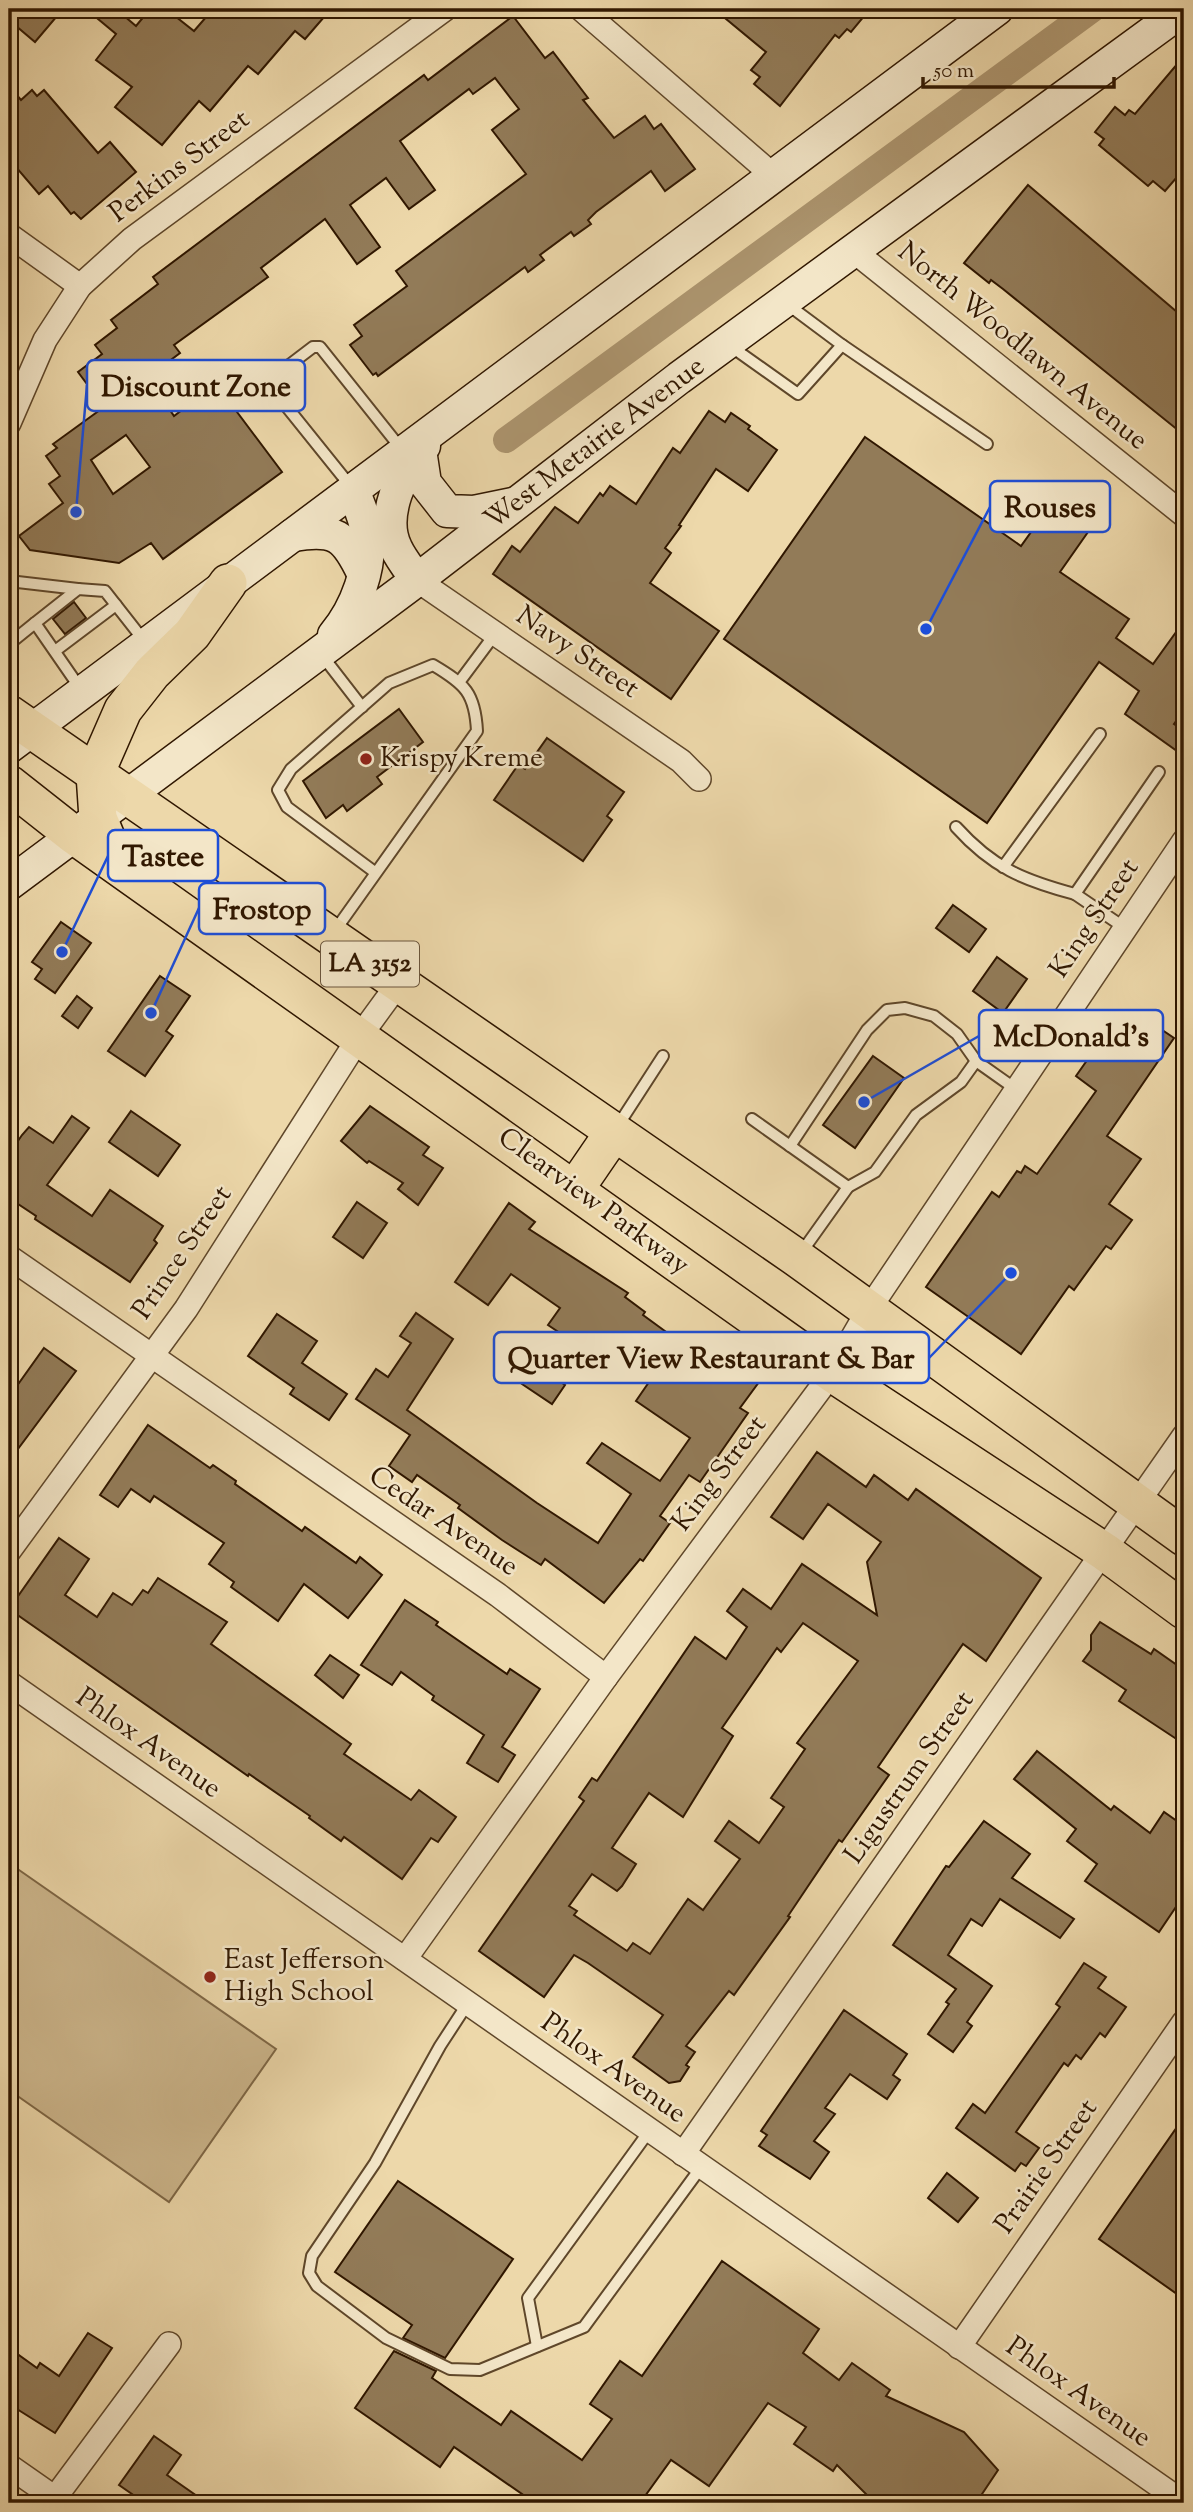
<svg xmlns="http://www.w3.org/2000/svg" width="1193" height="2512" font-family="'Sorts Mill Goudy',serif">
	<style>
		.green { fill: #cdb78d; stroke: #7e6746; stroke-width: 2 }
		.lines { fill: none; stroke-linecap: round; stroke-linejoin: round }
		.canal { stroke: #ad9670; stroke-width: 26 }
		.building { fill: #927b58; stroke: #301700; stroke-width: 2; fill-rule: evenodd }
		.service-casing { stroke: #5f472a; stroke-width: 14 }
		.minor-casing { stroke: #5f472a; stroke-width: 26 }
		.secondary-casing { stroke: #301700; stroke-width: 35 }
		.trunk-casing { stroke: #301700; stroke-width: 40 }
		.service { stroke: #f3e6c8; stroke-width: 10 }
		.minor { stroke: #f3e6c8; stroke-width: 23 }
		.secondary { stroke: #f3e6c8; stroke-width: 32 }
		.trunk { stroke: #edd8aa; stroke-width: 37 }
		.poi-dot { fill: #8f2418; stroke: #f3e6c8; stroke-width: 2.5 }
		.labels { text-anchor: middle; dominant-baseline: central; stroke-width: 5; stroke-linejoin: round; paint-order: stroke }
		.shield { fill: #f3e6c8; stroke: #6a553c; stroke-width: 2 }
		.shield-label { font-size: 26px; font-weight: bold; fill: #301700 }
		.street-label { font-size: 28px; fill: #301700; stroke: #f3e6c8 }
		.poi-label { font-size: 28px; fill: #301700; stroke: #f3e6c8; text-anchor: start }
		.leader { fill: none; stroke: #1d4ed8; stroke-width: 2.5 }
		.callout-dot { fill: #1d4ed8; stroke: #f3e6c8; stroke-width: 2.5 }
		.callout { fill: #f3e6c8; stroke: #1d4ed8; stroke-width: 2.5 }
		.callout-label { font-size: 30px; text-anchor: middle; font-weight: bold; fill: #301700 }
	</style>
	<rect width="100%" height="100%" fill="#edd8aa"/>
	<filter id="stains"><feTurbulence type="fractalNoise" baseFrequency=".00286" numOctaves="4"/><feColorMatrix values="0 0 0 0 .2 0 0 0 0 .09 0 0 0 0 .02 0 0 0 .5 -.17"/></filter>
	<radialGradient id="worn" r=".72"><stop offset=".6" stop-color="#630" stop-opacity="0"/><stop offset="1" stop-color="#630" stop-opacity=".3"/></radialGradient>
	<!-- green -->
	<polygon class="green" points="9,1863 276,2049 169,2202 9,2090"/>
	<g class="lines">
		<!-- canal -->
		<polyline class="canal" points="506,440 1093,9"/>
	</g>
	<!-- building -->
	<g class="building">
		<polygon points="9,9 63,9 35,42 9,20"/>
		<polygon points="86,9 116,9 136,26 150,9 166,9 194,31 213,9 331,9 305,39 295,31 258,74 248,66 210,111 199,101 162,145 115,107 132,87 96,60 116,34"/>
		<polygon points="714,9 870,9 851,32 847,29 839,38 835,35 780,106 754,84 760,77 751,70 766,52"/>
		<path d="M 513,16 L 545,58 L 553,52 L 588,98 L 583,100 L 614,138 L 645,116 L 654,129 L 661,124 L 695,169 L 665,191 L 651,171 L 596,212 L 588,220 L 591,224 L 574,236 L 571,232 L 540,255 L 544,260 L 528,272 L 525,267 L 378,376 L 376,373 L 373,375 L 350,345 L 362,336 L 354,325 L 407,286 L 396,271 L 526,174 L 492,130 L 519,109 L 495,78 L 473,94 L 469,89 L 400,141 L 435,190 L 409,209 L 386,178 L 350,205 L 380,247 L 357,264 L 325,219 L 261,268 L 268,277 L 174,345 L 180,353 L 148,377 L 174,416 L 216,384 L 282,472 L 163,559 L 151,543 L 119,563 L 30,550 L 19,536 L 63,503 L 49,484 L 60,476 L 46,456 L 57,448 L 53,444 L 104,407 L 78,372 L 102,354 L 95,345 L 117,328 L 111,320 L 158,284 L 153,277 L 237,214 L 424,75 L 428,80 ZM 126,435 L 150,467 L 113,494 L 91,460 Z"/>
		<polygon points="1184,56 1184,169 1165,191 1153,181 1148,186 1099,145 1104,139 1095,132 1115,107 1125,115 1129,110 1135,114"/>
		<polygon points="9,86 21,100 32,90 37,96 44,90 98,153 110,142 136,172 81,219 74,212 71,214 48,186 39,194 9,159"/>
		<polygon points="1028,185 1184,318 1184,435 1003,289 991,280 989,283 964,263"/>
		<polygon points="709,411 725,422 731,413 750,426 748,429 777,450 748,491 716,469 679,525 681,526 665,548 671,553 650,583 719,631 671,699 493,574 512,546 520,552 555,507 578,523 600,493 603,496 610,486 636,504 673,448 680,453"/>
		<polygon points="865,437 1021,546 1064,486 1102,512 1060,572 1129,619 1116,638 1153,664 1184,621 1184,710 1174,724 1184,731 1184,756 1125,714 1139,691 1099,662 987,823 724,639"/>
		<polygon points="74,602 86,618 65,634 53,619"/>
		<polygon points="399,709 423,742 377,777 382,784 347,811 343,805 326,818 303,781"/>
		<polygon points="547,738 624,792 607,816 612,820 583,861 494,800 518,765 525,769"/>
		<polygon points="953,905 986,929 969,952 936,928"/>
		<polygon points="61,922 91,943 55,993 35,979 42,969 32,962"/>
		<polygon points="997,957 1027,979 1003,1013 973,991"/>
		<polygon points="160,976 190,996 166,1031 173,1036 145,1076 108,1051"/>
		<polygon points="77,996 92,1008 78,1028 62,1016"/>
		<polygon points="1137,1013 1174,1038 1107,1136 1141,1159 1109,1204 1132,1220 1111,1249 1106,1246 1074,1290 1069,1286 1021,1354 926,1287 992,1192 999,1197 1017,1171 1021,1173 1025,1166 1037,1174 1096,1091 1076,1076 1095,1049 1103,1055 1129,1017 1132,1020"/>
		<polygon points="873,1056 904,1078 855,1148 823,1125"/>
		<polygon points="370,1106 429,1147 423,1155 443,1168 418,1205 398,1189 403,1183 369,1161 367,1163 341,1141"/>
		<polygon points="131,1111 180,1145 158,1176 109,1142"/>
		<polygon points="72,1116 89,1128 47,1185 92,1216 110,1190 163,1226 154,1240 157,1243 130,1282 35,1219 36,1216 9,1198 9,1154 22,1135 29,1127 53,1143"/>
		<polygon points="357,1202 387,1223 363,1258 333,1237"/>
		<polygon points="509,1203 535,1222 529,1229 628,1293 625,1297 645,1312 643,1315 684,1345 689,1339 759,1382 740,1408 748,1413 700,1482 689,1475 660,1516 670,1523 643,1561 640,1559 604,1603 545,1559 541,1565 502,1540 458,1508 460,1505 417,1475 412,1482 389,1466 410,1435 356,1399 376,1369 388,1377 411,1343 400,1336 416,1313 453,1339 407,1410 537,1503 598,1543 631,1494 587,1463 602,1443 660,1481 690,1438 636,1401 649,1382 593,1342 587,1351 548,1325 560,1308 511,1274 488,1305 455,1282"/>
		<polygon points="277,1314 317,1341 302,1363 347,1394 329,1420 290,1394 294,1388 248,1356"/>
		<polygon points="44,1348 76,1371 9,1461 9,1397"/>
		<polygon points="535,1364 565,1385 552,1404 522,1384"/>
		<polygon points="148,1425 210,1468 213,1465 236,1481 235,1484 302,1531 305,1527 356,1563 360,1557 382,1575 348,1618 304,1584 278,1621 231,1587 234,1582 209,1564 224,1543 154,1496 150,1502 131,1489 118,1507 100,1495"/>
		<path d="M 817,1452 L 866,1487 L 874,1475 L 908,1500 L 916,1489 L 1041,1578 L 986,1661 L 963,1644 L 878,1767 L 889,1775 L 842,1842 L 839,1840 L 788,1916 L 790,1917 L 734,1995 L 729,1991 L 686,2046 L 695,2052 L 686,2065 L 689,2067 L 680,2081 L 669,2083 L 633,2057 L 663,2015 L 588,1963 L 574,1955 L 544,1997 L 479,1951 L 584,1801 L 579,1797 L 592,1778 L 597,1781 L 695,1637 L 726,1659 L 747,1627 L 727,1611 L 743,1589 L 771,1609 L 802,1564 L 877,1615 L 867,1562 L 881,1542 L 828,1504 L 803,1539 L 771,1517 ZM 803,1623 L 858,1661 L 797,1743 L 805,1749 L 771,1798 L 784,1807 L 759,1843 L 729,1821 L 715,1841 L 740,1859 L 703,1910 L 688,1899 L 650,1954 L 633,1943 L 627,1951 L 574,1915 L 577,1911 L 569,1906 L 592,1874 L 617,1891 L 622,1886 L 636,1864 L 612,1848 L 649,1793 L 683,1817 L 733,1736 L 722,1728 L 777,1648 L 781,1652 Z"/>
		<polygon points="59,1538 89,1559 65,1595 97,1617 113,1593 132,1605 143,1590 148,1593 158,1578 227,1622 211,1644 351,1744 344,1754 411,1800 419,1790 456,1817 438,1842 431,1838 402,1879 344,1837 341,1841 309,1818 310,1816 249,1774 248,1776 9,1609"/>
		<polygon points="405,1600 438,1622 436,1625 507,1674 510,1669 540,1689 502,1747 515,1755 498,1782 467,1763 484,1735 432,1700 434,1696 401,1672 392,1685 361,1665"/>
		<polygon points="1100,1622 1151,1654 1154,1649 1184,1670 1184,1744 1119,1701 1126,1690 1083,1661 1091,1650 1091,1635"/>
		<polygon points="330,1655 359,1675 343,1698 315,1675"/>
		<polygon points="1037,1751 1111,1810 1114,1806 1150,1833 1164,1812 1184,1826 1184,1895 1159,1932 1085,1881 1097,1864 1067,1841 1076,1829 1014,1779"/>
		<polygon points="984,1821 1030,1854 1012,1878 1074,1919 1060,1938 1000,1899 982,1926 971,1919 948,1955 992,1986 967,2022 972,2026 953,2052 928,2034 949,2004 946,2002 956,1989 893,1945 946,1866 949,1867"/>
		<polygon points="1084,1963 1106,1977 1098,1988 1126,2007 1105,2037 1100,2033 1081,2059 1076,2055 1068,2066 1064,2063 1016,2132 1039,2148 1026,2166 1021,2163 1015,2171 956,2128 973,2104 985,2113 1060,2007 1056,2004"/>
		<polygon points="844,2010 907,2054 893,2075 900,2080 887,2099 850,2074 825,2108 835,2114 814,2141 829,2152 810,2179 759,2146 767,2135 761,2131"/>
		<polygon points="1184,2117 1184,2299 1099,2239"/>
		<polygon points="947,2173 978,2198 958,2222 928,2198"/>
		<polygon points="398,2181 513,2259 445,2358 403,2338 412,2325 335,2272"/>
		<polygon points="722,2261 819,2329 803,2353 839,2380 852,2363 890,2390 886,2396 964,2432 998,2470 976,2503 875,2503 837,2465 833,2471 794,2444 806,2427 768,2403 709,2486 671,2460 640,2503 535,2503 454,2447 440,2467 355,2408 394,2351 436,2371 432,2378 501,2425 511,2411 582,2460 612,2419 590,2404 620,2361 642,2376"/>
		<polygon points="88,2333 112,2348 55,2433 9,2404 9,2348 37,2368 40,2363 59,2376"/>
		<polygon points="154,2436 181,2455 167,2475 207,2503 145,2503 119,2485"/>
	</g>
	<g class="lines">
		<defs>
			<g id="service">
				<polyline points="729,345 798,394 842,345 787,304"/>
				<polyline points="842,345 987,444"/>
				<polyline points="352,488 270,386 271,379 313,347 320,347 403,451"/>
				<polyline points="9,581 78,589"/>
				<polyline points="9,644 35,623"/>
				<polyline points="55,651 116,605"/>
				<polyline points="321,654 362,707"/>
				<polyline points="460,681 495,634"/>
				<polyline points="82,691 35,623 78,589 105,591 145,642"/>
				<path d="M 956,827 C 993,868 1023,880 1075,894"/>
				<polyline points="1003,867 1100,734"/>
				<polyline points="1125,928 1075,894 1159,772"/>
				<path d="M 334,932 L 477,731 C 475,693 465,684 433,665 L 389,683 L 291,769 L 278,790 L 287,807 L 376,873"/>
				<polyline points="752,1119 848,1187"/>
				<polyline points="617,1127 663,1056"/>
				<polyline points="790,1146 867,1030 887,1010 905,1008 934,1016 957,1034 976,1061 1017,1090"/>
				<polyline points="801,1253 848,1187 875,1172 916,1115 961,1082 976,1061"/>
				<polyline points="468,2003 440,2046 375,2163 312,2256 309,2273 317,2286 386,2338 450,2369 480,2370 584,2327 702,2166"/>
				<polyline points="537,2346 528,2298 650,2130"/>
			</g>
			<g id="minor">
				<polyline points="581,9 775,177"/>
				<polyline points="9,235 80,286"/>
				<polyline points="855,252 1184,515"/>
				<polyline points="9,423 45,340 80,286 132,239 445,9"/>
				<polyline points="417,580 681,761 699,779"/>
				<polyline points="9,1257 498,1595 606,1677"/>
				<polyline points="9,1551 186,1309 360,1036 398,984"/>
				<polyline points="9,1683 1184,2503"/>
				<polyline points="405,1959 606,1677 832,1373 869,1309 1184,841"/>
				<polyline points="683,2154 1184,1436"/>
				<polyline points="959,2347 1184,2022"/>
				<polyline points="9,2466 62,2503"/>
				<polyline points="51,2503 169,2344"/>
			</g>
			<g id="secondary">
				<polyline points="420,450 425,483 447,511 474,512 513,504"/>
				<path d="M 293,535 C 335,528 345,535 363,573"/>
				<path d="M 417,580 C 410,570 401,559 396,548 C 380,516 402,470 424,446"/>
				<path d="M 334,635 C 356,609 372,567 367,532 C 365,518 358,503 353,490"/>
				<polyline points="9,747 997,9"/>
				<polyline points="9,884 417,580 679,378 1184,9"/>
			</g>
			<g id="trunk">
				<polyline points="9,714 797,1258 1184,1537"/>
				<polyline points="9,784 75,836 832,1373 1105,1552 1184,1610"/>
				<polyline points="123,863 110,847 98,818 95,774 123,710 152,673 192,634 228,583"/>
				<polyline points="575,1189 614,1132"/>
			</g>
		</defs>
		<!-- service casing -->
		<use href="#service" class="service-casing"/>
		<!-- minor casing -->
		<use href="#minor" class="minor-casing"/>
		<!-- secondary casing -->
		<use href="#secondary" class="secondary-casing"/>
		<!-- trunk casing -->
		<use href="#trunk" class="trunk-casing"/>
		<!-- service -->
		<use href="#service" class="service"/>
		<!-- minor -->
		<use href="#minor" class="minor"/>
		<!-- secondary -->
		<use href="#secondary" class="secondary"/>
		<!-- trunk -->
		<use href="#trunk" class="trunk"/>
	</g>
	<!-- markers -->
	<g class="poi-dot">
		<circle cx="366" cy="759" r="7"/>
		<circle cx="210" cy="1977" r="7"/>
	</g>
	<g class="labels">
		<!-- shield labels -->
		<rect class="shield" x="321" y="941.5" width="98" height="45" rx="5"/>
		<g class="shield-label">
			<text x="370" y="964">LA 3152</text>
		</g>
		<!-- street labels -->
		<g class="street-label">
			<text transform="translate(180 167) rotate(-37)">Perkins Street</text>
			<text transform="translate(1022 347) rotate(39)">North Woodlawn Avenue</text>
			<text transform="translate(595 444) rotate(-37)">West Metairie Avenue</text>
			<text transform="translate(577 653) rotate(34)">Navy Street</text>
			<text transform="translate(1095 919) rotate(-56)">King Street</text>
			<text transform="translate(593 1202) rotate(36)">Clearview Parkway</text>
			<text transform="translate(183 1253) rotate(-56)">Prince Street</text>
			<text transform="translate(720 1474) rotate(-53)">King Street</text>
			<text transform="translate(443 1522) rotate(34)">Cedar Avenue</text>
			<text transform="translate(148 1744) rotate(35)">Phlox Avenue</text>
			<text transform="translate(910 1778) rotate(-55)">Ligustrum Street</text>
			<text transform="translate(613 2069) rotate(35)">Phlox Avenue</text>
			<text transform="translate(1047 2167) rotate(-55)">Prairie Street</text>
			<text transform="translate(1078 2393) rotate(35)">Phlox Avenue</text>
		</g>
		<!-- poi labels -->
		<g class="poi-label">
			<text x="380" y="759">Krispy Kreme</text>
			<text x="224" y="1961">East Jefferson<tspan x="224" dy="32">High School</tspan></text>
		</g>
	</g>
	<!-- callouts -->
	<path class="leader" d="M76 512L87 385M926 629L990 507M62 952L108 856M151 1013L199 908M864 1102L979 1036M1011 1273L929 1358"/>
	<g class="callout-dot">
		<circle cx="76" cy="512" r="7"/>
		<circle cx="926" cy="629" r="7"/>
		<circle cx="62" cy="952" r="7"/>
		<circle cx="151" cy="1013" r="7"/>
		<circle cx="864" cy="1102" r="7"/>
		<circle cx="1011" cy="1273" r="7"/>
	</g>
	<g class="callout">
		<rect x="87" y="360" width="218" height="51" rx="7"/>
		<rect x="990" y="481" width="120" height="51" rx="7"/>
		<rect x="108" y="830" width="110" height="51" rx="7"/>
		<rect x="199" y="883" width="126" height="51" rx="7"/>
		<rect x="979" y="1010" width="184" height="51" rx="7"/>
		<rect x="494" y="1332" width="435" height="51" rx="7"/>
	</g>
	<g class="callout-label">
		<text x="196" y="396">Discount Zone</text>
		<text x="1050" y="517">Rouses</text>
		<text x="163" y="866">Tastee</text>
		<text x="262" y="919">Frostop</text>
		<text x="1071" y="1046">McDonald's</text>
		<text x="711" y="1368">Quarter View Restaurant &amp; Bar</text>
	</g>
	<!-- margin -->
	<rect width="1193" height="2512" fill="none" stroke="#edd8aa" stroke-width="35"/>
	<rect x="10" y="10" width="1172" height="2491" fill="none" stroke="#301700" stroke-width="3.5"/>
	<rect x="18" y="18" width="1158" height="2477" fill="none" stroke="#301700" stroke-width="2"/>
	<!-- scale -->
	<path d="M923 77v10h191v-10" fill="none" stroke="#301700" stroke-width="3.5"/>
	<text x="934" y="77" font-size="21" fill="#301700" stroke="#f3e6c8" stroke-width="5" paint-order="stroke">50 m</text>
	<rect width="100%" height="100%" filter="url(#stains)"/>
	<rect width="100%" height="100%" fill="url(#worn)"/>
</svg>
